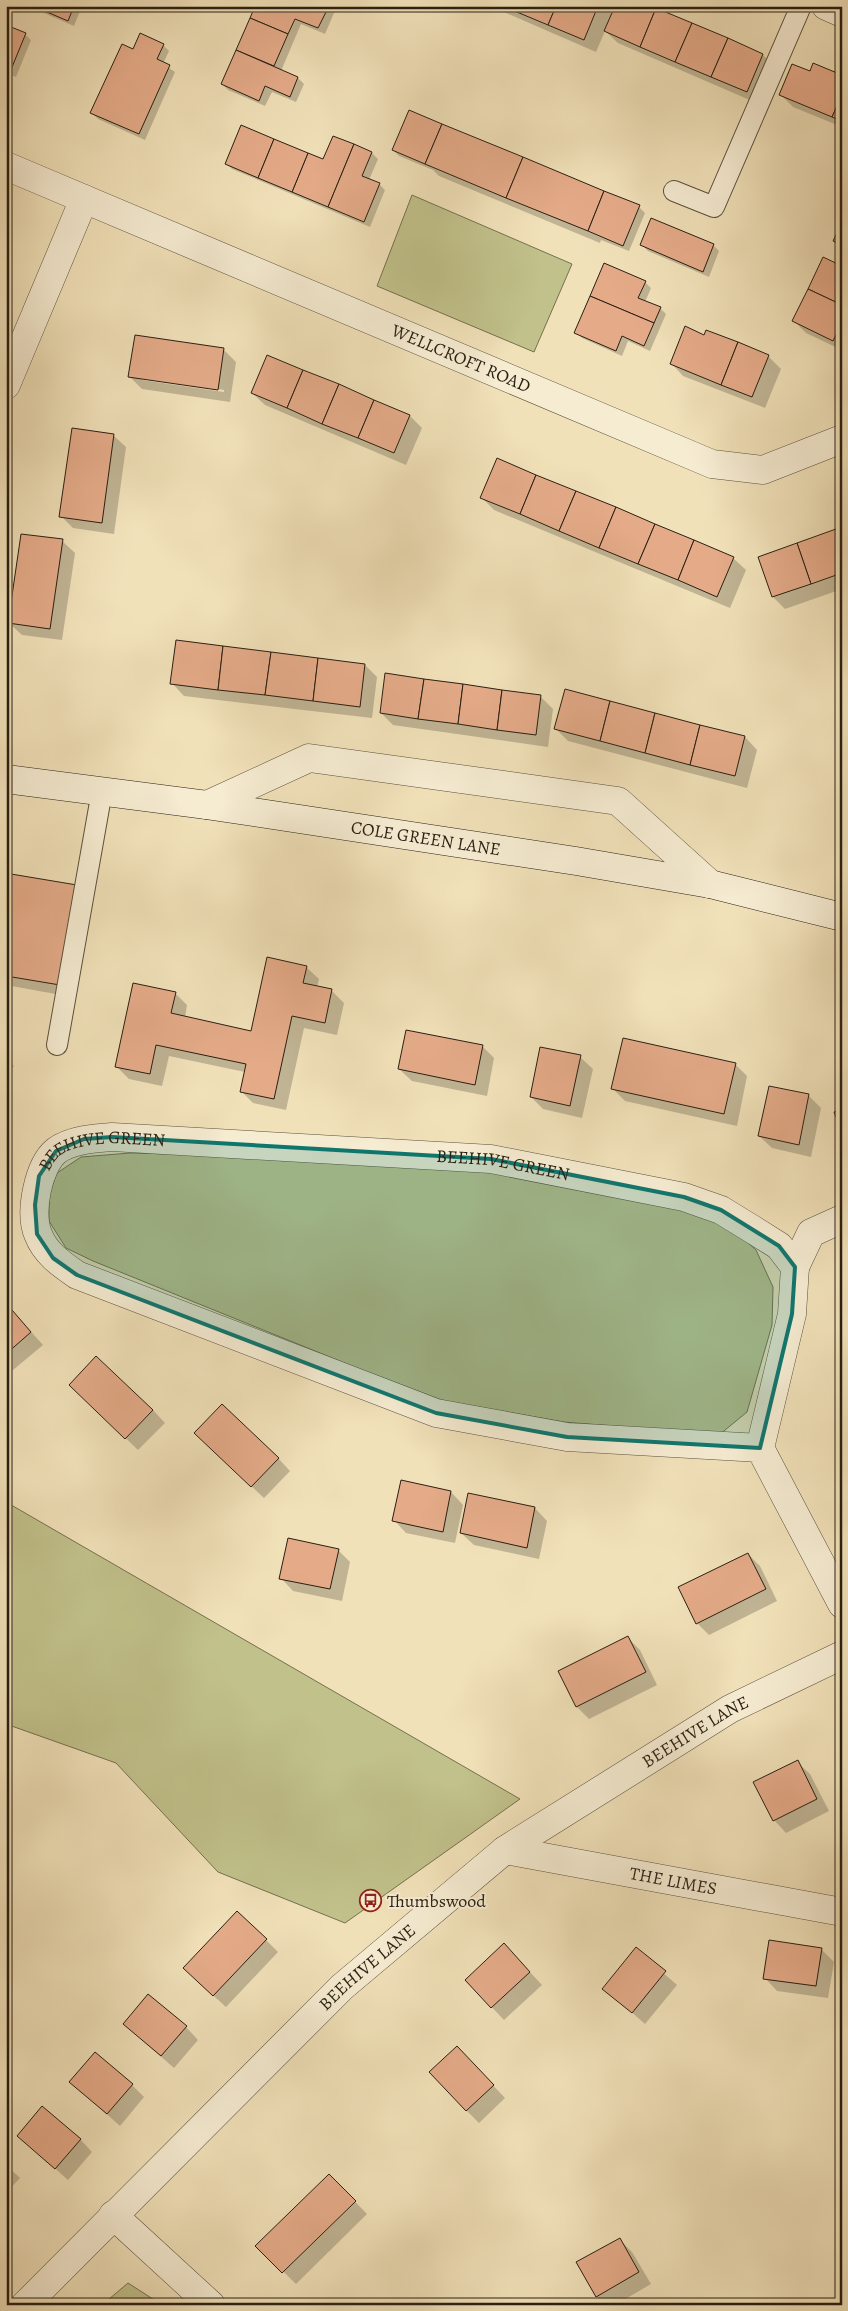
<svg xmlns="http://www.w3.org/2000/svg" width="848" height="2311" font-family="Alegreya,serif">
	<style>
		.green { fill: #c1c18b; stroke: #75704e }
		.shadow { fill: #0003; fill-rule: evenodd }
		.building { fill: #e5ab89; stroke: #291f12 }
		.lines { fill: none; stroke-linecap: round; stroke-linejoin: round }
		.lane-casing { stroke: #5b503c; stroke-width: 22 }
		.street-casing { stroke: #5b503c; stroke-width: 29 }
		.secondary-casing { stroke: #291f12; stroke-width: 29 }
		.lane { stroke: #f6ecd2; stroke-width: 20 }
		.street { stroke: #f6ecd2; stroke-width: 28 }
		.secondary { stroke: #f6ecd2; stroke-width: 28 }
		.marked { fill: #0f766e; fill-opacity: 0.2; stroke: #0f766e; stroke-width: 4; stroke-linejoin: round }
		.labels { text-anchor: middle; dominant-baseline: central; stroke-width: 4; stroke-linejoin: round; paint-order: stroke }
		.street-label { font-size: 18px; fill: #291f12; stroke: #f6ecd2 }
		.poi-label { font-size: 18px; fill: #291f12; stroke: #f6ecd2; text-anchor: start }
	</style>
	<rect width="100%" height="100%" fill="#f1e1b9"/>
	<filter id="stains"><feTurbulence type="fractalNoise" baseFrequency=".004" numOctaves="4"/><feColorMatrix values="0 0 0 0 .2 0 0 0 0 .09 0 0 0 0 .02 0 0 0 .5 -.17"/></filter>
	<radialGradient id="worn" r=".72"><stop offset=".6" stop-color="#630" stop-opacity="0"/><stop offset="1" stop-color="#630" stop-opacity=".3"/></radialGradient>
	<!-- green -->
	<g class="green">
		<polygon points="412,195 572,264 534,352 377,286"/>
		<polygon points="130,1153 310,1157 479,1168 682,1208 730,1227 756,1250 773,1287 772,1325 747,1412 719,1435 564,1422 444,1401 357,1368 93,1261 66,1248 49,1221 49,1194 57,1173 81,1157"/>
		<polygon points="6,1502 520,1799 345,1923 218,1872 116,1763 6,1724"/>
		<polygon points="128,2283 156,2301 153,2305 102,2305"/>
	</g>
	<!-- shadow -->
	<g class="shadow">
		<polygon points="33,6 82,6 74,26 37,10"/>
		<polygon points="256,6 337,6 325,34 301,24 281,71 298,78 304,84 296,102 272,92 265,106 228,90 222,84"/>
		<polygon points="490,6 604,6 613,15 763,55 775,67 759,104 618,43 605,31 596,52"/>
		<polygon points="6,26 25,34 31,40 16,77 6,73"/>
		<polygon points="163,45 169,51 163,64 175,72 145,140 98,119 92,113 134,51"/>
		<polygon points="810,73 842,76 842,127 793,107 781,95"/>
		<polygon points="334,138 372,153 378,159 369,180 379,184 385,190 370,227 232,169 226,163 324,161"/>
		<polygon points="393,150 639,207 645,213 629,251 601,240 600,243 439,176 433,170 399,156"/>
		<polygon points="642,245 713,245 719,251 709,277 648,251"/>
		<polygon points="842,267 842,350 806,333 794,321"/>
		<polygon points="645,282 651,288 645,302 660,308 666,314 650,351 628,341 622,356 582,338 576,332"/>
		<polygon points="705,336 768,356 781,369 765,408 683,376 671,363"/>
		<path d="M 223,349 L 236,362 L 230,402 L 142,389 L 130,377 ZM 142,378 L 224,390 L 224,392 L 142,380 Z"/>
		<polygon points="268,356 410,416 422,428 406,465 265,405 252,393"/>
		<polygon points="113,435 126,447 114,534 73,528 61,516"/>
		<polygon points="482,498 733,558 746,570 730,608 494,510"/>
		<polygon points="842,529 842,589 785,609 773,597"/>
		<polygon points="62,541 75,553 62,640 22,635 9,623"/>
		<polygon points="365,665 377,677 372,718 184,696 172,683"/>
		<polygon points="541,697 553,709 548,747 393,725 381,713"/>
		<polygon points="556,729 745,737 757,750 747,788 568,741"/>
		<polygon points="6,909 72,997 6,985"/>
		<polygon points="306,967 319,979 317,987 332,991 344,1003 337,1035 304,1028 286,1110 253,1103 241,1091 245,1072 169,1056 162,1086 129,1079 117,1067 175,993 187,1005 185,1018 252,1032"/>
		<polygon points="482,1046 494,1058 487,1096 412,1081 399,1069"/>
		<polygon points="580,1057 593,1069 582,1118 543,1109 531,1097"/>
		<polygon points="6,1058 14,1066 6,1075"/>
		<polygon points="735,1064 747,1076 737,1126 625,1101 613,1089"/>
		<polygon points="770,1088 809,1096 821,1108 811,1157 772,1148 759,1136"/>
		<polygon points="6,1304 43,1345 13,1370 6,1364"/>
		<polygon points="83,1397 153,1410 165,1423 138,1450"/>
		<polygon points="208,1446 278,1458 290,1471 264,1498"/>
		<polygon points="451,1492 463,1505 455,1543 406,1533 394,1520"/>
		<polygon points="469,1494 535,1508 547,1521 539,1559 474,1545 461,1533"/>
		<polygon points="338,1550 350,1562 342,1601 293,1591 281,1578"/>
		<polygon points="748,1554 760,1566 777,1601 709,1635 697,1623"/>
		<polygon points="628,1638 640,1650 657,1685 589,1719 577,1707 559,1672"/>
		<polygon points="797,1762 810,1774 829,1811 786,1833 774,1820"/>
		<polygon points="266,1940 278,1952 226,2007 197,1981"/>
		<polygon points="636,1949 677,1985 645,2024 604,1988"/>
		<polygon points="822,1950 834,1962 828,1998 777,1991 765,1978"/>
		<polygon points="516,1957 542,1985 504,2020 466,1980"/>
		<polygon points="124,2024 186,2027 198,2040 174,2068"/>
		<polygon points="469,2060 505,2098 479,2123 466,2110"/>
		<polygon points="71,2082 132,2085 144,2097 120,2126"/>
		<polygon points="19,2136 80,2139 92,2152 68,2180"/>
		<polygon points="6,2165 20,2178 6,2193"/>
		<polygon points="329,2175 367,2214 296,2284 257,2246"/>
		<polygon points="620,2240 632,2252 651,2284 615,2305 605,2305 597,2296"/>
	</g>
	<!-- building -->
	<g class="building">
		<polygon points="33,6 74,6 68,21"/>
		<polygon points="255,6 319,6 327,10 318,28 295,19 288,34 250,18"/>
		<polygon points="514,6 556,6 548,25 512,10"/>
		<polygon points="556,6 598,6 584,40 548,25"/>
		<polygon points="615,6 651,6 656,8 640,47 604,31"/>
		<polygon points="656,8 692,23 675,62 640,47"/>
		<polygon points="250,18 288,34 274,66 236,50"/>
		<polygon points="692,23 728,38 711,77 675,62"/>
		<polygon points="6,25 26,33 10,72 6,70"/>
		<polygon points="140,33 164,44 157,59 170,65 139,134 90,113 122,44 133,49"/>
		<polygon points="728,38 763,54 747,92 711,77"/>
		<polygon points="236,50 298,77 290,97 265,86 259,101 221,84"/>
		<polygon points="813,63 842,75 842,95 832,117 779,95 792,64 810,71"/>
		<polygon points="842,95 842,121 832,117"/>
		<polygon points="409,110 442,124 425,164 392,150"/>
		<polygon points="442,124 523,157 506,198 425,164"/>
		<polygon points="241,125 274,139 258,178 225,164"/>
		<polygon points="333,136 354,144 328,207 292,192 308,153 323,159"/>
		<polygon points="274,139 308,153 292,192 258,178"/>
		<polygon points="354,144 372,152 362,176 380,183 364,222 328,207"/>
		<polygon points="523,157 604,191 588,231 506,198"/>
		<polygon points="604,191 640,205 623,246 588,231"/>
		<polygon points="651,218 714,244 703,272 640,245"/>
		<polygon points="842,222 842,245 833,241"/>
		<polygon points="823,257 842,266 842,305 808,289"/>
		<polygon points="604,263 646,281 638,298 661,307 654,323 590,296"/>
		<polygon points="808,289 842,305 842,323 833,341 792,321"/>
		<polygon points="590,296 654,323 644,346 622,336 616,351 574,333"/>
		<polygon points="685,326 704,335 706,330 738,342 721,385 670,364"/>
		<polygon points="135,335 224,348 218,390 128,377"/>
		<polygon points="738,342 769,355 752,397 721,385"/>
		<polygon points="267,355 303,370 287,408 251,393"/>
		<polygon points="303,370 339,384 322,424 287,408"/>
		<polygon points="339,384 374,400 358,438 322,424"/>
		<polygon points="374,400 410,415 394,453 358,438"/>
		<polygon points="72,428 114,434 102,523 59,517"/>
		<polygon points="497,458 536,475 520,514 480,498"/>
		<polygon points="536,475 576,491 559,531 520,514"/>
		<polygon points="576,491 616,507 599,548 559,531"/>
		<polygon points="616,507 655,524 638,564 599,548"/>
		<polygon points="655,524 694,540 678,580 638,564"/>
		<polygon points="842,527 842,547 836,529"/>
		<polygon points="836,529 842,547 842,573 811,584 797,543"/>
		<polygon points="21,534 63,539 50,629 8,623"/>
		<polygon points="694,540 734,557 717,597 678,580"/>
		<polygon points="797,543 811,584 772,597 758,557"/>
		<polygon points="176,640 223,646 218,690 170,684"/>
		<polygon points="223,646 271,652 265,695 218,690"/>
		<polygon points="271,652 318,658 313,701 265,695"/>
		<polygon points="318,658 365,664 360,707 313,701"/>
		<polygon points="385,673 424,679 418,719 380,713"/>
		<polygon points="424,679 463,684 458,724 418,719"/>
		<polygon points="463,684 502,690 497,730 458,724"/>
		<polygon points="565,689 610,701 600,741 554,729"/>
		<polygon points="502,690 541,695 536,735 497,730"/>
		<polygon points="610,701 655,713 645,753 600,741"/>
		<polygon points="655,713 700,725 690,765 645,753"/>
		<polygon points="700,725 745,736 735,776 690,765"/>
		<polygon points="11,874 77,885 60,985 6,976 6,902"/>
		<polygon points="267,957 307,966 303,983 332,989 325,1023 292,1016 274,1099 240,1092 246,1064 156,1045 150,1074 115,1067 133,983 176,992 171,1013 251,1031"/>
		<polygon points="406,1030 483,1045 475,1085 398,1069"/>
		<polygon points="623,1038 736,1063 724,1114 611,1089"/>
		<polygon points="540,1047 581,1055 570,1106 530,1097"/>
		<polygon points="769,1086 809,1094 799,1145 758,1136"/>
		<polygon points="842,1109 842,1132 834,1112"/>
		<polygon points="6,1303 31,1332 6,1354"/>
		<polygon points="96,1356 153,1410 125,1439 69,1385"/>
		<polygon points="222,1404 279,1458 251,1487 194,1433"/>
		<polygon points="401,1480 451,1491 443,1532 392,1521"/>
		<polygon points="468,1493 535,1507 527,1548 460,1533"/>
		<polygon points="288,1538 339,1549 330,1589 279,1579"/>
		<polygon points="748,1553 766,1589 696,1624 678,1587"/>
		<polygon points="628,1636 646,1672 576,1707 558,1671"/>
		<polygon points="798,1760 817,1799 773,1821 753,1782"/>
		<polygon points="237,1911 267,1939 213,1996 183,1968"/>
		<polygon points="769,1940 822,1948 816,1986 763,1979"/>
		<polygon points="504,1943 530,1972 491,2008 465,1980"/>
		<polygon points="636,1947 666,1971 632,2013 602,1989"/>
		<polygon points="148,1994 187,2026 161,2056 123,2024"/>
		<polygon points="457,2046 494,2085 466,2111 429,2072"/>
		<polygon points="95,2052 133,2084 107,2114 69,2082"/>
		<polygon points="42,2106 81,2139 55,2169 17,2136"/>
		<polygon points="329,2174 356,2201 282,2273 255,2246"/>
		<polygon points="620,2238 639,2272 596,2297 576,2262"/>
	</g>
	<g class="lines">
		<defs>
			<g id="lane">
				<polyline points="674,191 714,207 801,6"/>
				<polyline points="57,1045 102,791"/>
			</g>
			<g id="street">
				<polyline points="826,6 842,13"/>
				<path id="s1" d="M 6,166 L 712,464 L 763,470 L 842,439"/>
				<polyline points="6,385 84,199"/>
				<polyline points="207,805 309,758 618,801 710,884"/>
				<polyline points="795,1267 811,1233 842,1219"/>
				<path id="s2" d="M 760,1448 L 567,1437 L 436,1413 L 77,1275 C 61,1264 45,1253 38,1234 C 29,1213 38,1166 56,1151 C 70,1140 95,1138 112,1137 L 491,1159 L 684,1197 L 721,1210 L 752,1229 L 779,1246 L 795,1267 L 792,1314 L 760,1448 L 842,1604"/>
				<path id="s3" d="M 505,1850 L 842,1912"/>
				<polyline points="113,2215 211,2305"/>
				<path id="s4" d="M 25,2305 L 342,1987 L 505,1850 L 730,1709 L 842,1655"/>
			</g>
			<g id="secondary">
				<path id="s5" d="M 6,779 L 207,805 L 576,861 L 710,884 L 842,917"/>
			</g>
		</defs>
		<!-- lane casing -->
		<use href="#lane" class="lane-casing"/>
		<!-- street casing -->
		<use href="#street" class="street-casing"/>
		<!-- secondary casing -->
		<use href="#secondary" class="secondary-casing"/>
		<!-- lane -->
		<use href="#lane" class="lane"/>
		<!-- street -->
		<use href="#street" class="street"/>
		<!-- secondary -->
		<use href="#secondary" class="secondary"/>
	</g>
	<!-- marked area -->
	<path class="marked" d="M 112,1137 L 491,1159 L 684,1197 L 721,1210 L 779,1246 L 795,1267 L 792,1314 L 760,1448 L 567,1437 L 436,1413 L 77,1275 L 53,1258 L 37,1234 L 35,1205 L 39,1176 L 56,1151 L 84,1139 Z"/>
	<!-- icons -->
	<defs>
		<symbol id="bus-ring" viewBox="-11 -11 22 22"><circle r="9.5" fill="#f6ecd2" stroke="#8f2418" stroke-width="1.5"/><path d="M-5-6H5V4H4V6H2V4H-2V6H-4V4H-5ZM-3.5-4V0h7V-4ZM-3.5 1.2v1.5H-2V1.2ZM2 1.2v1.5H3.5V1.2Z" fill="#8f2418"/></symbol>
	</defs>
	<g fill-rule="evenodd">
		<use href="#bus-ring" x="358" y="1888" width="25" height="25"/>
	</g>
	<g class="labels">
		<!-- street labels -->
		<g class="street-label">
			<text stroke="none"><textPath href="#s1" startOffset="494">WELLCROFT ROAD</textPath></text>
			<text stroke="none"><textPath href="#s5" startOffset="424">COLE GREEN LANE</textPath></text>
			<text stroke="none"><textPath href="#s2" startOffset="902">BEEHIVE GREEN</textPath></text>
			<text stroke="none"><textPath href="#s2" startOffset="1308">BEEHIVE GREEN</textPath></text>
			<text stroke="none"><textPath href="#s4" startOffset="886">BEEHIVE LANE</textPath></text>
			<text stroke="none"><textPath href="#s3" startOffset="171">THE LIMES</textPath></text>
			<text stroke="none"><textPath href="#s4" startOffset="481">BEEHIVE LANE</textPath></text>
		</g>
		<!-- poi labels -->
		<g class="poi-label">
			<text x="387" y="1901">Thumbswood</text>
		</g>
	</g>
	<!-- margin -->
	<rect width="848" height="2311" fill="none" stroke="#f1e1b9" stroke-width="25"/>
	<rect x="8" y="8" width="833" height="2296" fill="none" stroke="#291f12" stroke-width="2.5"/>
	<rect x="12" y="12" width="823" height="2286" fill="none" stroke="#291f12"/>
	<rect width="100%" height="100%" filter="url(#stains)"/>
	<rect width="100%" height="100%" fill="url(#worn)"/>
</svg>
